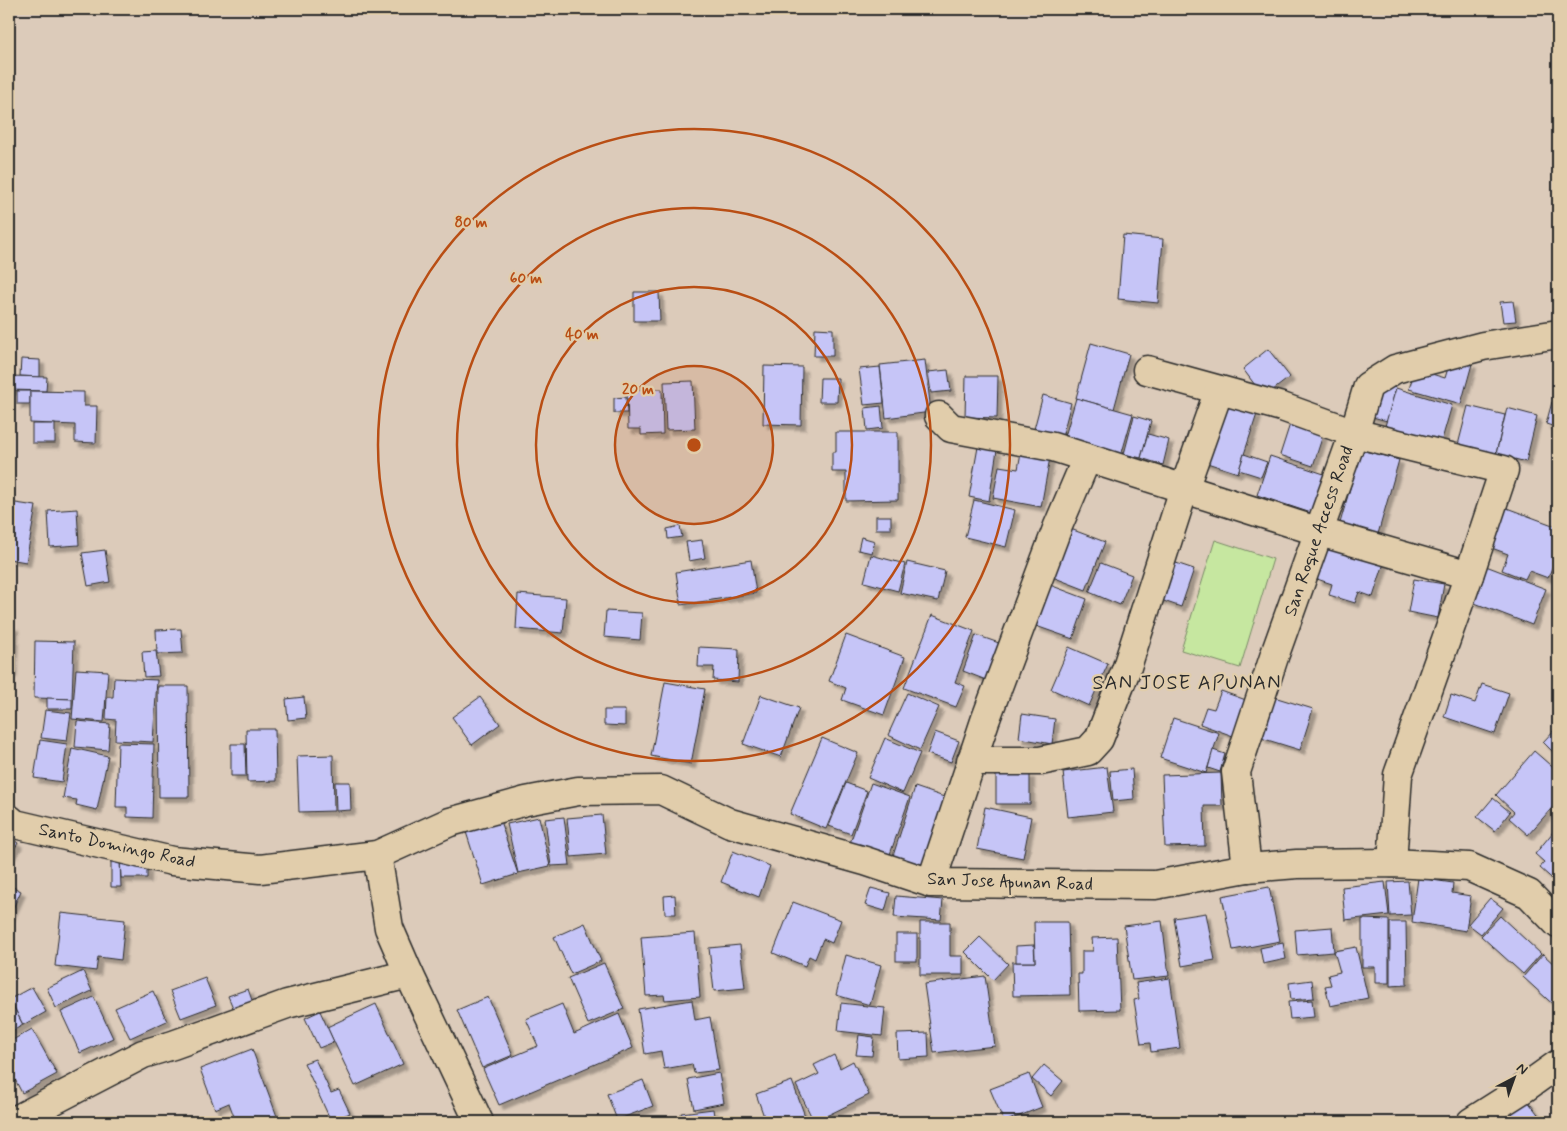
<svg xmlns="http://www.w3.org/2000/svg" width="1567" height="1131" font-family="Mynerve,sans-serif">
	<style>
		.green { fill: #c6e7a0; stroke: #788966 }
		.building { fill: #c6c5f7; stroke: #2b2b2b; filter: url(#shadow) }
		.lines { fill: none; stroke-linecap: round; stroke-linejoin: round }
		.minor-casing { stroke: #2b2b2b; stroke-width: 31 }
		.minor { stroke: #e1cdab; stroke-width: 28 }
		.ring { fill: none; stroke: #b94e14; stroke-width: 2.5 }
		.labels { text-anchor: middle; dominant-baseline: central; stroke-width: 4.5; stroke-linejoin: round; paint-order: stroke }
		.street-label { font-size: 18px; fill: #2b2b2b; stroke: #e1cdab }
		.quarter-label { font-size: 20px; letter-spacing: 1px; fill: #2b2b2b; stroke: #e1cdab }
		.centre { fill: #b94e14; stroke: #e1cdab; stroke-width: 2.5 }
		.ring-label { font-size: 15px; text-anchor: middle; font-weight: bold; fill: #b94e14; stroke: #e1cdab; stroke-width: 4.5; stroke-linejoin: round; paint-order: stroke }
	</style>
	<defs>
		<filter id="shadow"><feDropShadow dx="4.5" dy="4.5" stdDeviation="1" flood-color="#0004"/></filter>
	</defs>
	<rect width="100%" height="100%" fill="#dccbba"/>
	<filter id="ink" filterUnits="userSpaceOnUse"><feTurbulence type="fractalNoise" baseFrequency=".02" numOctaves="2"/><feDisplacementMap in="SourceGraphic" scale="10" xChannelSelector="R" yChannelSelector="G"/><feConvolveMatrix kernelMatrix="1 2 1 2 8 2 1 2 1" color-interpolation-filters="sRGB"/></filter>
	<g filter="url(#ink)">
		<!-- green -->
		<polygon class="green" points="1215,540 1273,559 1240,668 1181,650"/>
		<!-- building -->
		<g class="building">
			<polygon points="1123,235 1163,239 1158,303 1118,299"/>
			<polygon points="634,292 659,292 660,321 634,321"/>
			<polygon points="1513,301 1516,321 1503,322 1500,302"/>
			<polygon points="815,328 833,329 833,356 814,356"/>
			<polygon points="1091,343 1129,354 1114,409 1076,398"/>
			<polygon points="1268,349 1290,377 1264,397 1243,369"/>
			<polygon points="1451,358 1472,364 1461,404 1409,389 1415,369 1445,378"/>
			<polygon points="21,359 40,360 40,377 20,376"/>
			<polygon points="925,360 931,412 886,418 880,365"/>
			<polygon points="764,366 802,367 801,425 763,424"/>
			<polygon points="880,367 884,403 864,405 859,369"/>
			<polygon points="948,370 951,391 931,393 928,372"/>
			<polygon points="10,376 47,377 46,391 10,390"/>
			<polygon points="966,376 998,376 997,418 965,417"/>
			<polygon points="820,378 838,378 837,402 819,402"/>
			<polygon points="693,381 695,429 666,430 664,382"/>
			<polygon points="1379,383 1396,388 1387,421 1369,416"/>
			<polygon points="1396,388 1452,405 1441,443 1385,426"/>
			<polygon points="627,389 662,389 663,434 641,435 641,429 628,429"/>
			<rect x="17" y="391" width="13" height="13"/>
			<polygon points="30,391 84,392 84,406 97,406 96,443 75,442 75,425 30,423"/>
			<polygon points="1043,395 1071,403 1061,441 1033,433"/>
			<polygon points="626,397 627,413 614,413 614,398"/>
			<polygon points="1076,398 1133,414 1121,456 1064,440"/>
			<polygon points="1221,402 1257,414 1238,473 1201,461"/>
			<polygon points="1552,402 1558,404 1558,428 1546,424"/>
			<polygon points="881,406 883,428 867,430 865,408"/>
			<polygon points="1468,406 1505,415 1496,454 1458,445"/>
			<polygon points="1507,408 1537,416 1526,462 1496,454"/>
			<polygon points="1134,416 1151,421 1141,458 1124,454"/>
			<rect x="32" y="424" width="23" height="19"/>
			<polygon points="1290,424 1323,435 1313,466 1280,455"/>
			<polygon points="836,432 898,432 898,500 846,501 846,472 832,472 832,452 836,452"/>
			<polygon points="1148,434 1169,440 1163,465 1141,458"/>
			<polygon points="978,447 997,450 989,501 969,497"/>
			<polygon points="1022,447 1051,452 1041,507 993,498 999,466 1018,469"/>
			<polygon points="1361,450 1399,460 1378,534 1340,523"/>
			<polygon points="1244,454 1267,462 1261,477 1239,470"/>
			<polygon points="1270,456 1327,475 1314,514 1257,495"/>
			<polygon points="974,500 1015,510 1006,547 965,537"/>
			<polygon points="9,502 36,506 26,562 9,559"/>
			<polygon points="1504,507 1558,527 1558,552 1548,578 1529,571 1525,579 1502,570 1508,554 1489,547"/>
			<polygon points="77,509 79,545 50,547 48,511"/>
			<rect x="876" y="516" width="15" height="13"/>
			<polygon points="680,526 682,537 668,539 667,529"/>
			<polygon points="1068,528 1105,542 1086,590 1050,576"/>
			<polygon points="861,537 875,541 872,553 858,550"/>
			<polygon points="702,540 705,558 689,561 686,542"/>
			<polygon points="1329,542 1385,560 1373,597 1359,592 1355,603 1329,595 1332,584 1317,579"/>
			<polygon points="105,550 110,582 88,586 82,553"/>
			<polygon points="871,555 905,564 898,591 864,582"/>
			<polygon points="751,560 756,593 681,605 676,572"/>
			<polygon points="1167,560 1194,569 1181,607 1155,598"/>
			<polygon points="907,562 945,571 938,601 900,593"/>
			<polygon points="1101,563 1132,575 1120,605 1089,592"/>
			<polygon points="1486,566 1546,589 1532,625 1472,602"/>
			<polygon points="1414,579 1444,584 1438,618 1408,612"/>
			<polygon points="1050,585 1087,599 1073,639 1036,626"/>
			<polygon points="518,594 566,598 563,633 516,629"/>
			<polygon points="606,611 642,613 640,640 604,637"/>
			<polygon points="932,615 974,631 955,682 965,686 956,707 904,688"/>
			<polygon points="9,626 14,626 12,673 9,673"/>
			<polygon points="181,629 183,653 157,654 156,630"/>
			<polygon points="846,635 905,657 884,715 842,700 846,688 829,681"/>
			<polygon points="976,635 999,643 986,680 963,671"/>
			<polygon points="35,641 74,642 72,699 34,698"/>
			<polygon points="699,647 739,649 738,682 713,680 714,667 698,667"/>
			<polygon points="1069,647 1108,664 1089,706 1051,689"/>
			<polygon points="156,651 159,676 144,677 142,652"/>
			<polygon points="76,669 108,671 104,722 72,719"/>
			<polygon points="114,678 157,680 153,742 115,740 116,720 106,719 107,697 113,697"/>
			<polygon points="665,682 705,689 691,764 651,756"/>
			<polygon points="1482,684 1509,693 1495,734 1444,717 1451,695 1475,703"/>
			<polygon points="158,686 188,686 189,797 159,797"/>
			<polygon points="1221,691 1246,700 1233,736 1200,724 1206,707 1214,709"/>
			<polygon points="907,693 939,707 920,750 888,735"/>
			<polygon points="761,695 799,708 781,757 743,744"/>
			<polygon points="304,697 306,718 288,720 286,699"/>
			<polygon points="480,697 500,724 472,745 452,717"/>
			<polygon points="1274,697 1313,709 1300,750 1261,738"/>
			<polygon points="47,698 72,699 72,709 47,709"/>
			<polygon points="45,710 71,713 67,741 41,738"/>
			<polygon points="604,710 625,710 625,726 604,725"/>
			<polygon points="1022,714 1055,719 1052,744 1019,738"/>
			<polygon points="1173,718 1219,733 1206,773 1160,758"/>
			<polygon points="77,721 110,724 108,750 75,747"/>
			<polygon points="1556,728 1558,731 1557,756 1543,742"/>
			<polygon points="246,729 275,729 276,781 247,782"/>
			<polygon points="935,732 959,741 951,762 927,754"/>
			<polygon points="822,738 858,753 826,829 790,814"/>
			<polygon points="885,738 920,753 903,793 868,778"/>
			<polygon points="40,740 67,744 62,782 34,778"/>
			<polygon points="118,743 154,744 152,818 127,817 127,807 116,807"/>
			<polygon points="231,744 245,744 246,776 231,776"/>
			<polygon points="72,748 108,756 97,810 76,805 77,800 63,798"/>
			<polygon points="1213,750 1225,754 1220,772 1208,768"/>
			<polygon points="1534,751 1558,772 1558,801 1528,835 1509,818 1514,812 1496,795"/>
			<polygon points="333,755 334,811 299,812 297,756"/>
			<polygon points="1107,767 1113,812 1068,817 1063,772"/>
			<polygon points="1132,769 1134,799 1113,801 1110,771"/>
			<polygon points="1221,773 1222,806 1204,806 1205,846 1165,847 1162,775"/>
			<polygon points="1030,774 1030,804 996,804 996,775"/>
			<polygon points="335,782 350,782 351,810 336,811"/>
			<polygon points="846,783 867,791 851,834 829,826"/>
			<polygon points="871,783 910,797 888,860 849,846"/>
			<polygon points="915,787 947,798 924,870 892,859"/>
			<polygon points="1493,798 1510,812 1495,831 1477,817"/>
			<polygon points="985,807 1031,817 1023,858 977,849"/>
			<polygon points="602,815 606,854 571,857 567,818"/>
			<polygon points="539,817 550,866 518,873 507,824"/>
			<polygon points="564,817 570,865 551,866 545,819"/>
			<polygon points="500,821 518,874 483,885 466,832"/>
			<polygon points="1558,826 1558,881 1557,883 1540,868 1544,862 1535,854"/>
			<polygon points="9,837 18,843 9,857"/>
			<polygon points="733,851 770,866 759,897 721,882"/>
			<polygon points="120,857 147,857 147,878 121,878"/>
			<polygon points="111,860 120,860 121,887 111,887"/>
			<polygon points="1418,878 1453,883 1452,893 1471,896 1466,931 1412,922"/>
			<polygon points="1408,881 1411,915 1390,916 1388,882"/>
			<polygon points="1385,882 1389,915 1345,920 1342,887"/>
			<polygon points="9,885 21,891 9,917"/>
			<polygon points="1269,887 1280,941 1233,950 1222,896"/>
			<polygon points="871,888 890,893 885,911 865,905"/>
			<polygon points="675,895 676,914 665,914 664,896"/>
			<polygon points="896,896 943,900 941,920 894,917"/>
			<polygon points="1490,898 1503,908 1481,934 1468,924"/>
			<polygon points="793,902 841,920 832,943 823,939 815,959 809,956 805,966 773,953"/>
			<polygon points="61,913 125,920 121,960 98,957 96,971 55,966"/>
			<polygon points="1206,913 1215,960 1182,966 1174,918"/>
			<polygon points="1500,916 1541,954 1523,974 1481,936"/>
			<polygon points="1362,919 1389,920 1389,983 1375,983 1375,967 1362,967"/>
			<polygon points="1162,921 1169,976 1132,980 1124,926"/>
			<polygon points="920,922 950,922 950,956 963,956 963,975 920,975"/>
			<polygon points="1034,922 1068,922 1070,995 1013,996 1012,962 1035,962"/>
			<polygon points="1390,922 1406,922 1407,985 1390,986"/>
			<polygon points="585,923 601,961 571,974 554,937"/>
			<polygon points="1332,927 1334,952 1297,955 1295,930"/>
			<polygon points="695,933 700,997 665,1000 664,995 646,996 641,937"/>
			<rect x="896" y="934" width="21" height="27"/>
			<polygon points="980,937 1008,964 993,980 965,952"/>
			<polygon points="1117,937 1120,1010 1079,1011 1078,974 1082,974 1082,951 1093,951 1092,938"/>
			<polygon points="1283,943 1286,959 1263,964 1260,948"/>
			<polygon points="740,945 745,988 714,991 709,948"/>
			<polygon points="1034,945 1035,962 1016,962 1016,946"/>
			<polygon points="1356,947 1368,998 1330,1006 1325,986 1331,985 1328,975 1340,972 1334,951"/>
			<polygon points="1543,954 1558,968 1558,1009 1523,977"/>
			<polygon points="846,955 881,965 870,1005 836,995"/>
			<polygon points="604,963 624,1009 588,1024 568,978"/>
			<polygon points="83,971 92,991 56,1008 47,988"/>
			<polygon points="985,976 995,1046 934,1053 924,984"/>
			<polygon points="205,978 216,1005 181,1018 170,991"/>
			<polygon points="1170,978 1180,1048 1151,1052 1150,1043 1141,1044 1134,1000 1139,999 1136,983"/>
			<polygon points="1312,980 1314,998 1291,1000 1289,983"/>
			<polygon points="32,987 46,1012 23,1025 10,999"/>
			<polygon points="248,989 253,1003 234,1010 228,996"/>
			<polygon points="153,991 167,1021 130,1038 115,1008"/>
			<polygon points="94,997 113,1038 80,1053 61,1012"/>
			<polygon points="488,997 513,1055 482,1068 457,1010"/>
			<polygon points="9,998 23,1025 9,1033"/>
			<polygon points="692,1000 695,1020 710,1017 719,1070 694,1073 692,1064 664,1069 661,1051 645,1054 638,1009"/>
			<polygon points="1312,1000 1314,1017 1290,1019 1288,1002"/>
			<polygon points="841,1003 885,1008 882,1036 838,1031"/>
			<polygon points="376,1004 403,1064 355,1086 327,1027"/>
			<polygon points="562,1004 574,1034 619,1014 633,1048 499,1105 483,1069 538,1046 526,1019"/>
			<polygon points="320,1011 334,1042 319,1048 305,1018"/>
			<polygon points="32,1029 57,1074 22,1093 9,1068 9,1042"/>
			<polygon points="928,1033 929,1057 898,1059 897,1034"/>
			<polygon points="859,1035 874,1037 872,1056 856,1055"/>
			<polygon points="252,1049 278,1119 269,1122 236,1122 229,1103 215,1109 200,1069"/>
			<polygon points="834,1055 840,1068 853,1061 869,1095 814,1122 796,1085 819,1074 814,1065"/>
			<polygon points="315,1059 331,1093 339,1090 350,1113 331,1121 304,1063"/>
			<polygon points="1044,1065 1063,1081 1051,1096 1032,1079"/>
			<polygon points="719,1073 724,1103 694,1109 688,1079"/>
			<polygon points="1029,1074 1042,1107 1004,1122 990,1089"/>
			<polygon points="643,1080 653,1106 617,1120 607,1094"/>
			<polygon points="792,1081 805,1116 788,1122 766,1122 756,1094"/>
			<polygon points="1527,1100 1544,1122 1497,1122"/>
			<polygon points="713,1109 715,1122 683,1122 681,1113"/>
		</g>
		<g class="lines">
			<defs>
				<g id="minor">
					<polyline points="1147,370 1282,407 1354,433 1504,470 1469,575 1398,775 1392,863"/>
					<polyline points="939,416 951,428 1053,447 1320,532 1469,575"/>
					<polyline points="971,761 1040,761 1088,751 1099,739 1126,670 1184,489 1219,390"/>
					<polyline points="9,819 15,824 172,861 260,869 377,855 450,822 526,801 578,791 661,790 730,823 865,861 931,883 1155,885 1247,868 1297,864 1392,863 1469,867 1529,894 1558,924"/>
					<polyline points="377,855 389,928 409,974 479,1122"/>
					<polyline points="1247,868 1236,772 1275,654 1354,433 1368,386 1395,369 1483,346 1558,334"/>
					<polyline points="931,883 985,721 1058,526 1087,458"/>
					<polyline points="12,1122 143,1054 173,1045 287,1004 409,974"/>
					<polyline points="1471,1122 1526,1087 1558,1064"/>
				</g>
			</defs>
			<!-- minor casing -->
			<use href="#minor" class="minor-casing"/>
			<!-- minor -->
			<use href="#minor" class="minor"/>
		</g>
	</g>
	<!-- distance rings -->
	<circle cx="694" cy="445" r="79" fill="#b94e14" fill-opacity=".12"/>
	<g class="ring">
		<circle cx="694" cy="445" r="79"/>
		<circle cx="694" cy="445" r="158"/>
		<circle cx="694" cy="445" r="237"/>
		<circle cx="694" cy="445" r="316"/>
	</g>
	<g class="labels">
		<!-- street labels -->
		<g class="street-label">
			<text transform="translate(1319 531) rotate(-71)">San Roque Access Road</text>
			<text transform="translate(117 846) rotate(12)">Santo Domingo Road</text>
			<text transform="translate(1010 882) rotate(2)">San Jose Apunan Road</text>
		</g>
		<!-- quarter labels -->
		<g class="quarter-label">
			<text x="1187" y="683">SAN JOSE APUNAN</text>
		</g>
	</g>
	<circle cx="694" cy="445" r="8" class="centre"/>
	<g class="ring-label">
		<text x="471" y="227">80 m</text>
		<text x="526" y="283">60 m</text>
		<text x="582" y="339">40 m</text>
		<text x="638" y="394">20 m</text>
	</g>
	<!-- margin -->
	<rect width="1567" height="1131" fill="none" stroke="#e1cdab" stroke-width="30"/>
	<rect x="15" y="15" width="1537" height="1101" fill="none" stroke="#2b2b2b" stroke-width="2" filter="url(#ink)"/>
	<!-- north arrow -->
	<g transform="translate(1514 1078) rotate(41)" stroke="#e1cdab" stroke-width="4" paint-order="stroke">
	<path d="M0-4L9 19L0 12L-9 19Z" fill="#2b2b2b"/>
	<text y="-8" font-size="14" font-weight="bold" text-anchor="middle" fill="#2b2b2b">N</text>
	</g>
</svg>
